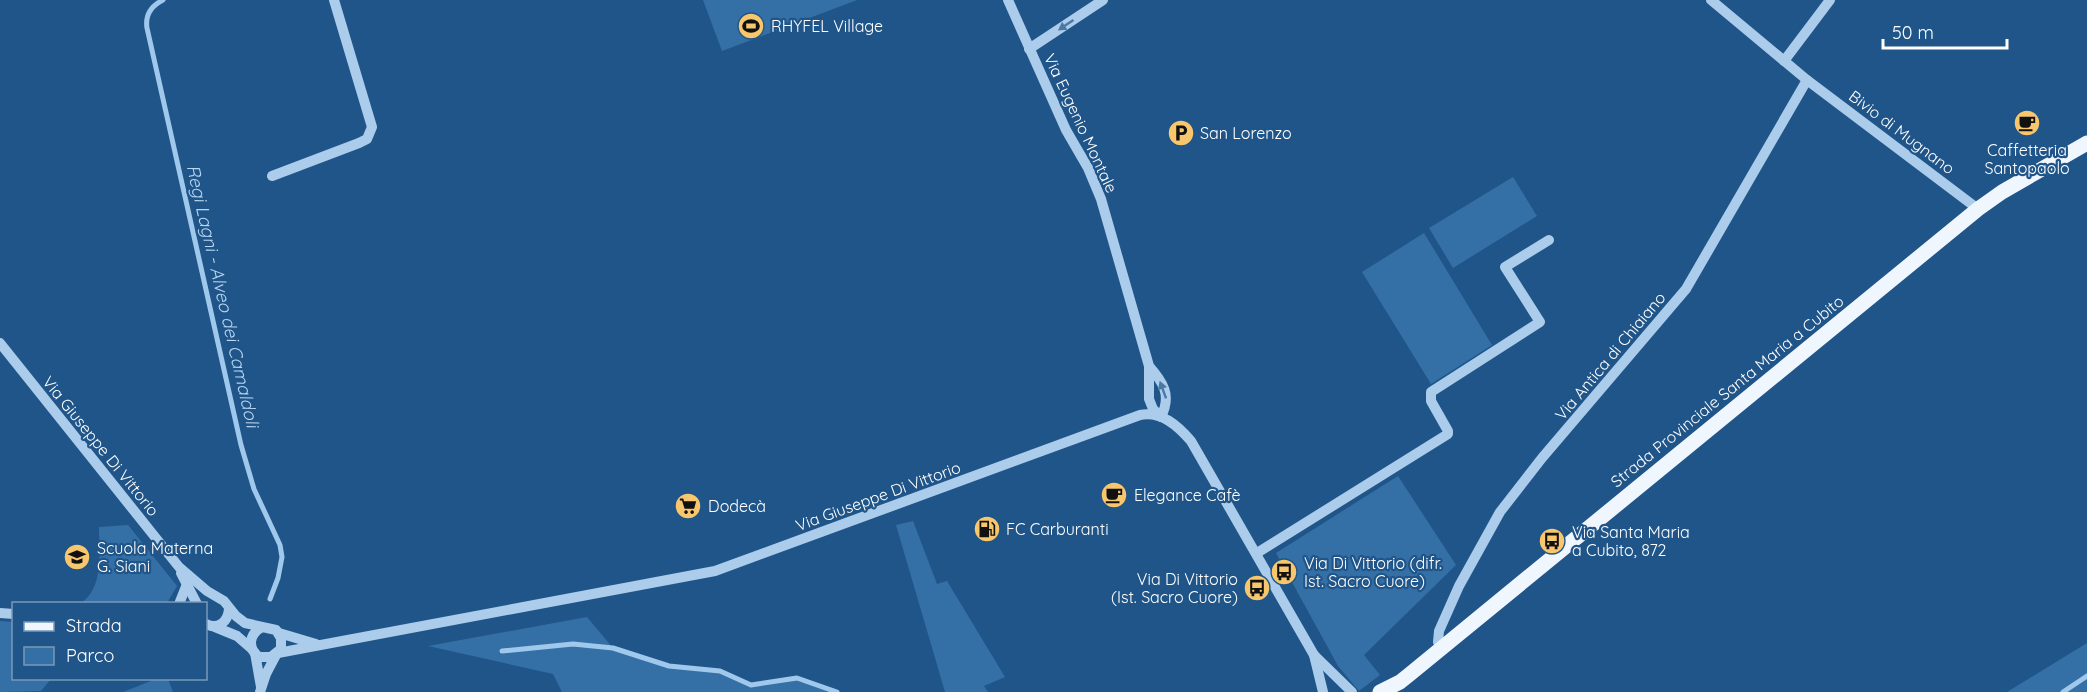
<svg xmlns="http://www.w3.org/2000/svg" width="2087" height="692" font-family="Quicksand,sans-serif">
	<style>
		.green { fill: #3470a6 }
		.lines { fill: none; stroke-linecap: round; stroke-linejoin: round }
		.stream { stroke: #9fc8ec; stroke-width: 5 }
		.minor { stroke: #abcceb; stroke-width: 10 }
		.major { stroke: #f0f6fe; stroke-width: 15 }
		.oneway { fill: #4a79a6 }
		.labels { text-anchor: middle; dominant-baseline: central; stroke-width: 4.5; stroke-linejoin: round; paint-order: stroke }
		.poi-label { font-size: 16px; fill: #fff; stroke: #205589; text-anchor: start }
		.street-label { font-size: 16px; fill: #fff; stroke: #205589 }
		.water-label { font-size: 18px; font-style: italic; fill: #b7d6f2; stroke: #205589 }
	</style>
	<rect width="100%" height="100%" fill="#205589"/>
	<!-- green -->
	<g class="green">
		<polygon points="703,0 857,0 722,51"/>
		<polygon points="1513,177 1537,216 1453,268 1429,228"/>
		<polygon points="1424,233 1492,345 1431,384 1362,272"/>
		<polygon points="1398,476 1456,565 1364,655 1380,675 1359,691 1338,666 1276,553"/>
		<polygon points="913,521 937,584 947,581 1005,677 984,686 988,692 945,692 896,525"/>
		<path d="M 128,525 L 177,586 L 167,603 L 81,603 C 104,588 99,552 99,527 Z"/>
		<polygon points="587,617 613,648 669,666 720,671 751,684 795,676 837,692 562,692 553,674 428,646"/>
		<polygon points="0,621 13,622 14,678 51,679 41,691 0,692"/>
		<polygon points="2087,643 2087,692 2007,692"/>
		<polygon points="156,679 168,679 173,692 123,692"/>
	</g>
	<g class="lines">
		<!-- stream -->
		<g class="stream">
			<path d="M 163,0 C 151,6 145,15 147,28 L 241,445 L 254,489 L 280,545 L 282,557 L 278,578 L 270,599"/>
			<polyline points="502,651 573,644 613,648 669,666 720,671 751,685 797,678 837,692"/>
			<polyline points="2063,692 2087,676"/>
		</g>
		<!-- minor -->
		<g class="minor">
			<path d="M 1008,0 L 1066,130 L 1088,168 L 1101,199 L 1149,366 L 1149,399 L 1153,409 L 1161,417 C 1172,395 1163,382 1149,366"/>
			<polyline points="1711,0 1807,80 1978,209"/>
			<polyline points="1029,49 1103,0"/>
			<polyline points="1784,61 1830,0"/>
			<polyline points="272,176 359,143 367,139 372,127 334,0"/>
			<path d="M 0,343 L 179,567 L 207,591 L 224,601 L 236,616 L 245,623 L 276,630 L 281,638 L 281,649 L 271,657 L 259,657 C 247,648 249,634 262,627"/>
			<polyline points="1257,553 1448,434 1448,431 1431,401 1431,392 1540,322 1505,267 1549,240"/>
			<polyline points="181,573 197,604"/>
			<polyline points="179,604 187,584"/>
			<polyline points="0,613 14,614"/>
			<path d="M 206,624 C 218,630 228,622 229,609"/>
			<polyline points="215,627 237,636 252,649"/>
			<polyline points="279,633 316,644"/>
			<polyline points="1441,648 1438,642 1439,631 1459,586 1500,512 1542,458 1686,289 1807,80"/>
			<polyline points="255,653 261,687"/>
			<path d="M 278,653 L 715,571 L 1140,415 C 1162,411 1178,426 1191,441 L 1314,655 L 1323,692"/>
			<polyline points="1314,655 1352,692"/>
			<polyline points="260,692 266,674 276,655"/>
		</g>
		<!-- major -->
		<polyline class="major" points="1380,692 1400,682 1410,674 1978,209 2002,192 2087,143"/>
	</g>
	<!-- one-way arrows -->
	<defs><path id="oneway-solid" d="M-6-.8H1V-3.2L6.5 0L1 3.2V.8H-6Z" transform="scale(1.5)"/></defs>
	<g class="oneway">
		<use href="#oneway-solid" transform="translate(1066 25) rotate(146)"/>
		<use href="#oneway-solid" transform="translate(1163 390) rotate(-110)"/>
	</g>
	<!-- icons -->
	<defs>
		<symbol id="stadium-disc" viewBox="-11 -11 22 22"><circle r="9.5" fill="#f8c66c" stroke="#205589"/><path d="M0-5a6.5 5 0 1 0 0 10a6.5 5 0 1 0 0-10ZM-3.5-1.8h7v3.6h-7Z" fill="#111"/></symbol>
		<symbol id="cafe-disc" viewBox="-11 -11 22 22"><circle r="9.5" fill="#f8c66c" stroke="#205589"/><path d="M-5.5-4.5H6V0H3Q3 3.5 0 3.5H-2.5Q-5.5 3.5-5.5 0ZM3-3.2v2h1.7v-2ZM-6 4.5H4V6H-6Z" fill="#111"/></symbol>
		<symbol id="parking-disc" viewBox="-11 -11 22 22"><circle r="9.5" fill="#f8c66c" stroke="#205589"/><path d="M-3.5-5.5H1a3.5 3.5 0 0 1 0 7H-1V5.5H-3.5ZM-1-3.4V-.6H.8a1.4 1.4 0 0 0 0-2.8Z" fill="#111"/></symbol>
		<symbol id="supermarket-disc" viewBox="-11 -11 22 22"><circle r="9.5" fill="#f8c66c" stroke="#205589"/><path d="M-6-5.5h2.5l.6 2H6L4.5 2H-2.5L-4.4-4H-6ZM-1.5 3.2a1.3 1.3 0 1 0 .1 0ZM3 3.2a1.3 1.3 0 1 0 .1 0Z" fill="#111"/></symbol>
		<symbol id="fuel-disc" viewBox="-11 -11 22 22"><circle r="9.5" fill="#f8c66c" stroke="#205589"/><path d="M-5.5-6h7V0h2V4h1.3V-2.5L3-4.5l.8-.8L6-3V5H2.5V1h-1V6h-7ZM-4.2-4.7v3.2H.2V-4.7Z" fill="#111"/></symbol>
		<symbol id="bus-disc" viewBox="-11 -11 22 22"><circle r="9.5" fill="#f8c66c" stroke="#205589"/><path d="M-5-6H5V4H4V6H2V4H-2V6H-4V4H-5ZM-3.5-4V0h7V-4ZM-3.5 1.2v1.5H-2V1.2ZM2 1.2v1.5H3.5V1.2Z" fill="#111"/></symbol>
		<symbol id="school-disc" viewBox="-11 -11 22 22"><circle r="9.5" fill="#f8c66c" stroke="#205589"/><path d="M0-5L7-2L0 1L-7-2ZM-4 1L0 2.5L4 1V4Q0 6-4 4Z" fill="#111"/></symbol>
	</defs>
	<g fill-rule="evenodd">
		<use href="#stadium-disc" x="736" y="11" width="30" height="30"/>
		<use href="#cafe-disc" x="2012" y="108" width="30" height="30"/>
		<use href="#parking-disc" x="1166" y="118" width="30" height="30"/>
		<use href="#cafe-disc" x="1099" y="480" width="30" height="30"/>
		<use href="#supermarket-disc" x="673" y="491" width="30" height="30"/>
		<use href="#fuel-disc" x="972" y="514" width="30" height="30"/>
		<use href="#bus-disc" x="1537" y="526" width="30" height="30"/>
		<use href="#school-disc" x="62" y="542" width="30" height="30"/>
		<use href="#bus-disc" x="1269" y="557" width="30" height="30"/>
		<use href="#bus-disc" x="1242" y="573" width="30" height="30"/>
	</g>
	<g class="labels">
		<!-- poi labels -->
		<g class="poi-label">
			<text x="771" y="26">RHYFEL Village</text>
			<text x="1200" y="133">San Lorenzo</text>
			<text x="2027" y="150" text-anchor="middle">Caffetteria<tspan x="2027" dy="18">Santopaolo</tspan></text>
			<text x="1134" y="495">Elegance Cafè</text>
			<text x="708" y="506">Dodecà</text>
			<text x="1006" y="529">FC Carburanti</text>
			<text x="1572" y="532">Via Santa Maria<tspan x="1572" dy="18">a Cubito, 872</tspan></text>
			<text x="97" y="548">Scuola Materna<tspan x="97" dy="18">G. Siani</tspan></text>
			<text x="1304" y="563">Via Di Vittorio (difr.<tspan x="1304" dy="18">Ist. Sacro Cuore)</tspan></text>
			<text x="1238" y="579" text-anchor="end">Via Di Vittorio<tspan x="1238" dy="18">(Ist. Sacro Cuore)</tspan></text>
		</g>
		<!-- street labels -->
		<g class="street-label">
			<text transform="translate(1081 123) rotate(65)">Via Eugenio Montale</text>
			<text transform="translate(1902 132) rotate(37)">Bivio di Mugnano</text>
			<text transform="translate(1610 356) rotate(-50)">Via Antica di Chiaiano</text>
			<text transform="translate(1727 391) rotate(-39)">Strada Provinciale Santa Maria a Cubito</text>
			<text transform="translate(101 446) rotate(51)">Via Giuseppe Di Vittorio</text>
			<text transform="translate(878 496) rotate(-20)">Via Giuseppe Di Vittorio</text>
		</g>
		<!-- water labels -->
		<g class="water-label">
			<text transform="translate(223 296) rotate(77)">Regi Lagni - Alveo dei Camaldoli</text>
		</g>
	</g>
	<!-- legend -->
	<rect x="12" y="602" width="195" height="78" fill="#205589" stroke="#7999b8" stroke-width="1.5"/>
	<rect x="24" y="622" width="30" height="9" fill="#f0f6fe" stroke="#7999b8" stroke-width="1.5"/>
	<text x="66" y="632" font-size="18" fill="#ffffff">Strada</text>
	<rect x="24" y="647" width="30" height="18" fill="#3470a6" stroke="#7999b8" stroke-width="1.5"/>
	<text x="66" y="662" font-size="18" fill="#ffffff">Parco</text>
	<!-- scale -->
	<path d="M1883 39v9h124v-9" fill="none" stroke="#ffffff" stroke-width="3"/>
	<text x="1892" y="39" font-size="18" fill="#ffffff" stroke="#205589" stroke-width="4.5" paint-order="stroke">50 m</text>
</svg>
